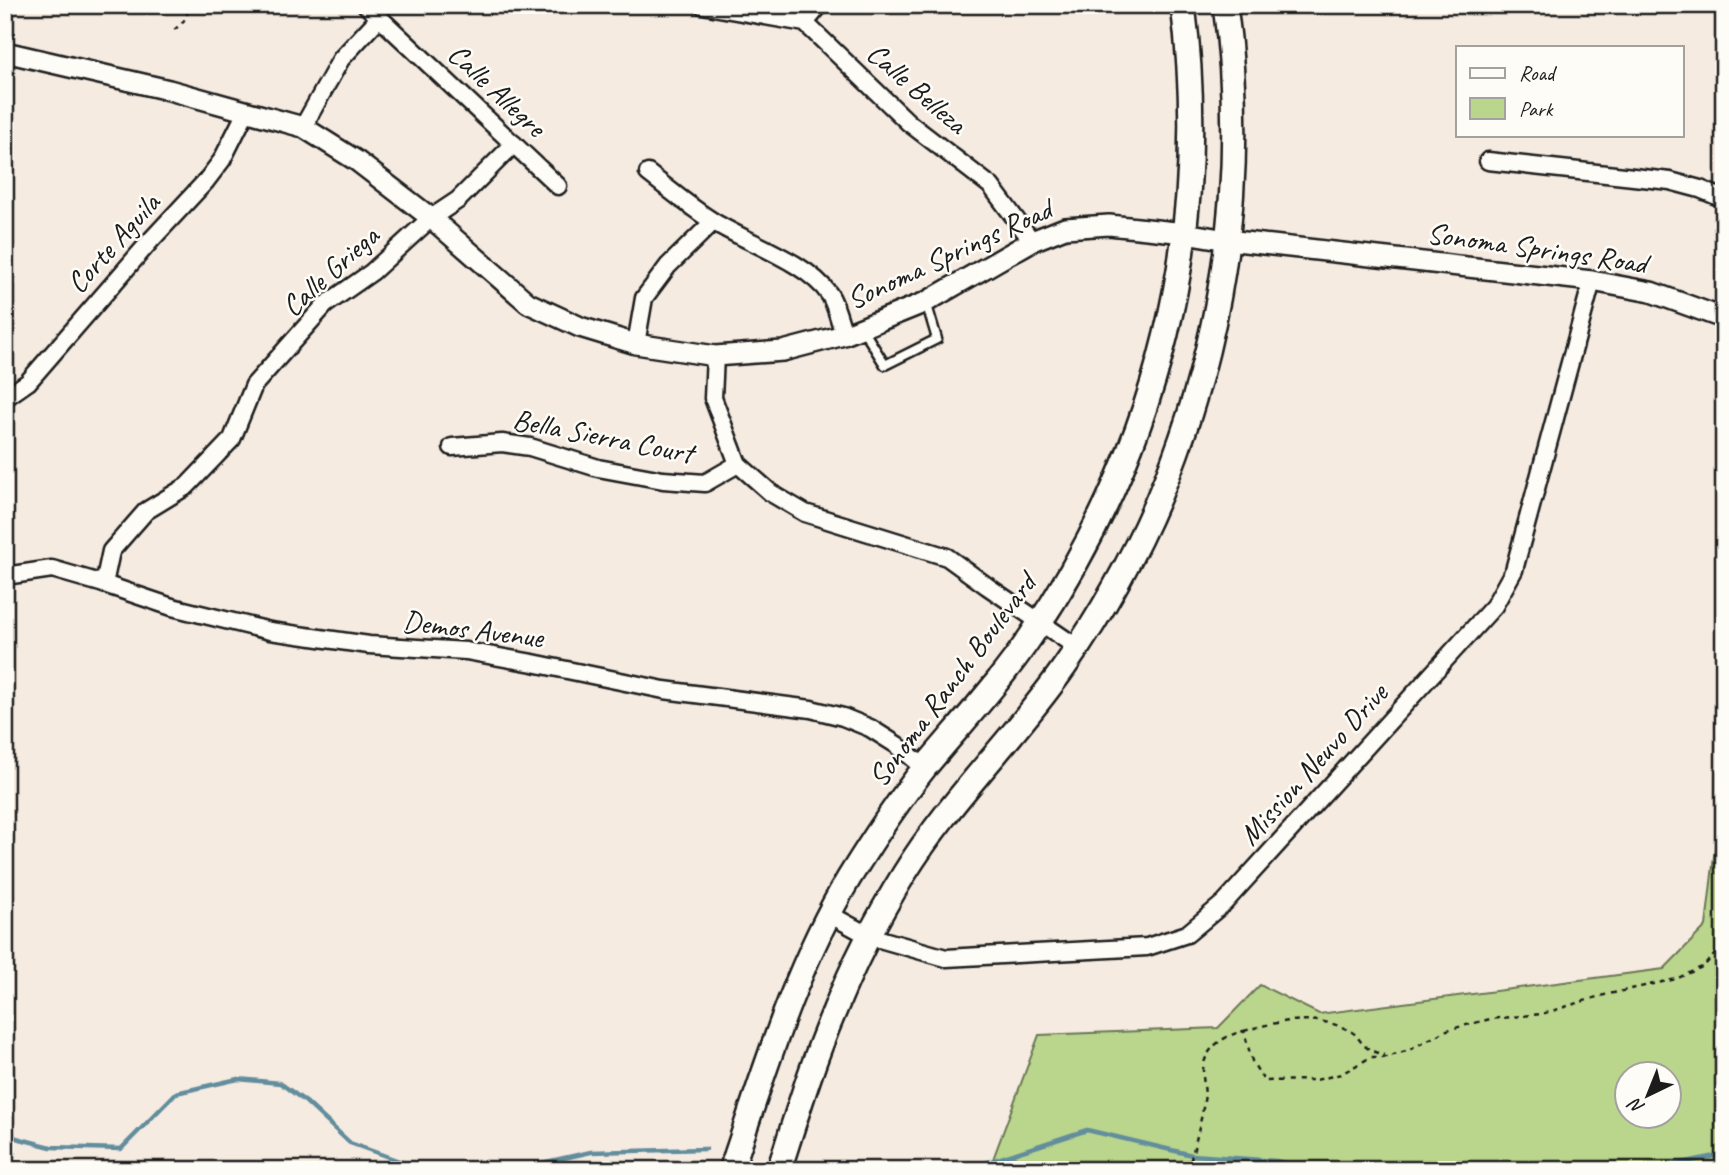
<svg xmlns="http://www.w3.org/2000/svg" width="1729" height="1175" font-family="Caveat,sans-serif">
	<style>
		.green { fill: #bad58c; stroke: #6b7854; stroke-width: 2; fill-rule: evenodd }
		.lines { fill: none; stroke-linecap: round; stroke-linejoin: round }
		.stream { stroke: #628d9d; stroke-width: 4.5 }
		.service-casing { stroke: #1c1c1c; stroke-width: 13 }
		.minor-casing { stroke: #1c1c1c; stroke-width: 21 }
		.tertiary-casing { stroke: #1c1c1c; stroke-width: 24 }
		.secondary-casing { stroke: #1c1c1c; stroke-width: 28 }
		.path { stroke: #1c1c1c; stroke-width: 2.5; stroke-dasharray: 5 5; stroke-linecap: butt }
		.service { stroke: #fdfcf7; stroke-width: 8 }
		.minor { stroke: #fdfcf7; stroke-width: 16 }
		.tertiary { stroke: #fdfcf7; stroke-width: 19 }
		.secondary { stroke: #fdfcf7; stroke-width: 23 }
		.labels { text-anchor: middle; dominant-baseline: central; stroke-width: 5; stroke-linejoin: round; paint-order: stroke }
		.street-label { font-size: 30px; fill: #1c1c1c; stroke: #fdfcf7 }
	</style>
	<rect width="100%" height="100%" fill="#f5ebe1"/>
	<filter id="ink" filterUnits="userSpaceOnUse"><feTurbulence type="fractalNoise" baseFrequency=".0143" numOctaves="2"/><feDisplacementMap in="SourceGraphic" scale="14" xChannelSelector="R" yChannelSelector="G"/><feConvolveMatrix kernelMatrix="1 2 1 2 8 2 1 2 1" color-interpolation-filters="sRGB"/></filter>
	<g filter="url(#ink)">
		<!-- green -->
		<path class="green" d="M 1720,804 L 1724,804 L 1724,1170 L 989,1170 L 1039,1035 L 1218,1028 L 1260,985 L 1319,1014 L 1664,969 L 1706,926 ZM 1628,1074 L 1670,1074 L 1670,1116 L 1628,1116 Z"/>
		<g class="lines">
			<!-- stream -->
			<g class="stream">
				<polyline points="5,1135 51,1147 121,1149 176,1093 238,1079 280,1083 306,1102 350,1143 424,1170"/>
				<polyline points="510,1170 591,1152 706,1149"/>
				<polyline points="964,1170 1087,1130 1192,1155 1276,1161 1316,1170"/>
				<polyline points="1649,1170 1724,1154"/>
			</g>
			<defs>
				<polyline id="service" points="862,328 885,365 937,339 926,302"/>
				<g id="minor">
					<polyline points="366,5 558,186"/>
					<polyline points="702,5 805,23 909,123 991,186 1032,241"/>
					<polyline points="805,23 820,5"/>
					<polyline points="303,127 341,59 379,18"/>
					<polyline points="1488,161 1670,181 1700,189 1724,199"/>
					<path d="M 648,173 C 670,190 691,208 714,222 C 748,243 807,262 829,294 C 836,304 840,323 844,335"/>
					<polyline points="636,344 644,298 668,266 713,222"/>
					<polyline points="715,356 713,398 738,464 771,493 805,513 947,557 987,586 1078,648"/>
					<polyline points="5,398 28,382 152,239 206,181 222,160 246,112"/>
					<polyline points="452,447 502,443 530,447 598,468 663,480 705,483 738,464"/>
					<polyline points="5,576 52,569 104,584 172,607 270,631 369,645 466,651 533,663 664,690 811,709 843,717 870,728 897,745 925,768"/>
					<polyline points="104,584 111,551 146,511 187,486 232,439 254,385 325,305 372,272 431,218 458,200 514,144"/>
					<polyline points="829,914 869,936 946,958 1147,947 1187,934 1224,903 1494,606 1514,570 1592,281"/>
				</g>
				<polyline id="tertiary" points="5,52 169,90 303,127 357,161 431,218 528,303 580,327 636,344 715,356 783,351 844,335 926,302 1032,241 1065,228 1109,225 1185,233 1227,240 1592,281 1651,292 1720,317 1724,320"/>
				<g id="secondary">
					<path d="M 731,1170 C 765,1070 795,968 849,878 C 873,839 898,801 926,766 C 962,723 1000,682 1031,636 C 1159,447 1212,231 1183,5"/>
					<path d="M 779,1170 C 796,1117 812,1063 834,1012 C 853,964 877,918 904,874 C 950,799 1015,738 1065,666 C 1199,475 1257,236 1225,5"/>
				</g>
			</defs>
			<!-- service casing -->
			<use href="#service" class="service-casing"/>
			<!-- minor casing -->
			<use href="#minor" class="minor-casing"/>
			<!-- tertiary casing -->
			<use href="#tertiary" class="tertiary-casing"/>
			<!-- secondary casing -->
			<use href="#secondary" class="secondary-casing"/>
			<!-- path -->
			<g class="path">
				<path d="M 174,30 C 182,23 191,16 186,5"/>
				<path d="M 1244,1031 C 1277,1021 1318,1013 1350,1031 C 1357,1034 1359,1041 1365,1046 C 1370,1051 1378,1053 1384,1055"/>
				<path d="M 1188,1170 C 1194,1147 1201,1124 1204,1101 C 1206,1091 1203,1083 1203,1074 C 1202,1049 1223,1036 1244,1031 L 1252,1061 L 1264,1081 L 1316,1080 L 1341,1074 L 1371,1057 L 1387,1057 L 1409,1050 L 1447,1030 L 1490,1019 L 1542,1014 L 1600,996 L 1676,979 L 1704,966 L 1724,944"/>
			</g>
			<!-- service -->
			<use href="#service" class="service"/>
			<!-- minor -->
			<use href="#minor" class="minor"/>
			<!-- tertiary -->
			<use href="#tertiary" class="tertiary"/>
			<!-- secondary -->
			<use href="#secondary" class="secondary"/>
		</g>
	</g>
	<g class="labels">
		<!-- street labels -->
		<g class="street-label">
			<text transform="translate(917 88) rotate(41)">Calle Belleza</text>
			<text transform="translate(497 90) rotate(43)">Calle Allegre</text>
			<text transform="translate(113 243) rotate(-48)">Corte Aguila</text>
			<text transform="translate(1537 248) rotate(8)">Sonoma Springs Road</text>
			<text transform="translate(949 254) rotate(-25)">Sonoma Springs Road</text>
			<text transform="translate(330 271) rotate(-42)">Calle Griega</text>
			<text transform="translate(603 436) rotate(11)">Bella Sierra Court</text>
			<text transform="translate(473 629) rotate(7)">Demos Avenue</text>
			<text transform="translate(952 680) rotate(-53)">Sonoma Ranch Boulevard</text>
			<text transform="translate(1313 764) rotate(-48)">Mission Neuvo Drive</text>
		</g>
	</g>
	<!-- margin -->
	<rect width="1729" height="1175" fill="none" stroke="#fdfcf7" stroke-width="28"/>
	<rect x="14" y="14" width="1701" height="1147" fill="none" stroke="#1c1c1c" stroke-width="2.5" filter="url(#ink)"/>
	<!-- legend -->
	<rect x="1456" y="46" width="228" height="91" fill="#fdfcf7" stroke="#a3a29f" stroke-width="2"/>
	<rect x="1470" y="68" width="35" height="10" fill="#fdfcf7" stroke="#a3a29f" stroke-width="2"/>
	<text x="1519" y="80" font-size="21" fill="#1c1c1c">Road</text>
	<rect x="1470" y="98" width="35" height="21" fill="#bad58c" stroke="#a3a29f" stroke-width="2"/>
	<text x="1519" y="116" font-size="21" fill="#1c1c1c">Park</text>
	<!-- north arrow -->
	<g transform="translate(1648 1095) rotate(223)"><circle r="33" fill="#fdfcf7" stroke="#a3a29f" stroke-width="2"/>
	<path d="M0-5L12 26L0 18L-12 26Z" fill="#1c1c1c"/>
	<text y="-10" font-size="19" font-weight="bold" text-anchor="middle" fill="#1c1c1c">N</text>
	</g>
</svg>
